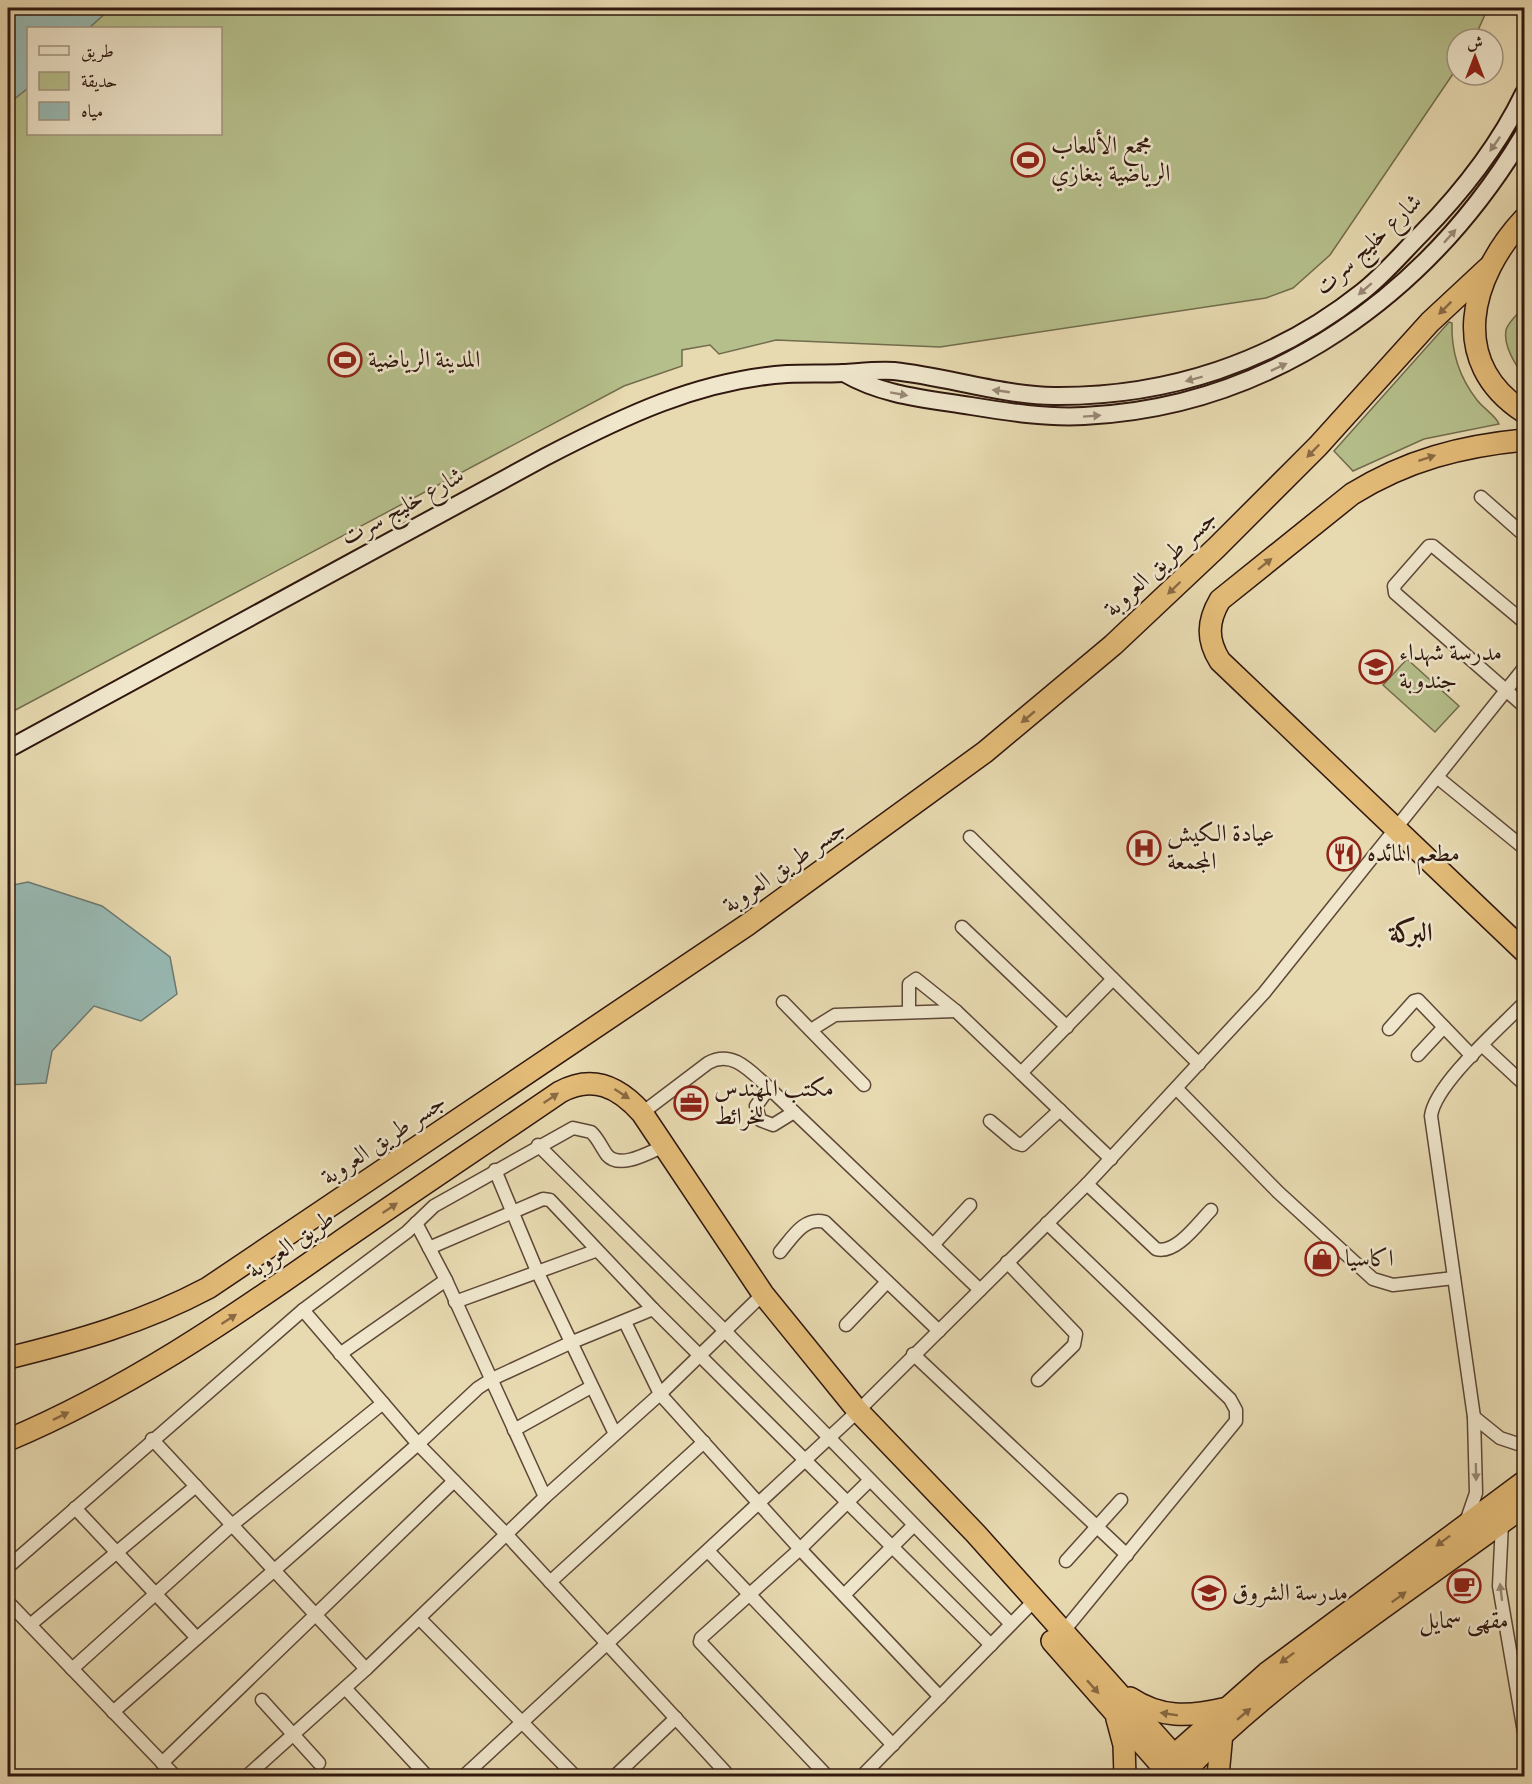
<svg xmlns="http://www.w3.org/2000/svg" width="1532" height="1784" font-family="'IM FELL English',Amiri,serif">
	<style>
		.green { fill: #b5bf8b; stroke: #726c4d; stroke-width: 1.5 }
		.water { fill: #98b9b3; stroke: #6e7971; stroke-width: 1.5 }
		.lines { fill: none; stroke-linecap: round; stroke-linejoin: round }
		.street-casing { stroke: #5e4837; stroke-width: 15 }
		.secondary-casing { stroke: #30180f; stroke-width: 20 }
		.highway-casing { stroke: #30180f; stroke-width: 24 }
		.street { stroke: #efe6cc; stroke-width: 12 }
		.secondary { stroke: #efe6cc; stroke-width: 16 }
		.highway { stroke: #e4bc78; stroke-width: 21 }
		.oneway { fill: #998977 }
		.oneway2 { fill: #8a6a44 }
		.labels { text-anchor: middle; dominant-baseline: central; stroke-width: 5; stroke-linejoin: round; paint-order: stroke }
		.poi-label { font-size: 24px; fill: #30180f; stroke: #efe6cc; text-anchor: start }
		.street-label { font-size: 24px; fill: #30180f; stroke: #efe6cc }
		.neighbourhood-label { font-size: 26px; font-weight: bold; fill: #30180f; stroke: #efe6cc }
	</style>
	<rect width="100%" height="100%" fill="#e7d9b0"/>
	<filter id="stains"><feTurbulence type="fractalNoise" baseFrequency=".00333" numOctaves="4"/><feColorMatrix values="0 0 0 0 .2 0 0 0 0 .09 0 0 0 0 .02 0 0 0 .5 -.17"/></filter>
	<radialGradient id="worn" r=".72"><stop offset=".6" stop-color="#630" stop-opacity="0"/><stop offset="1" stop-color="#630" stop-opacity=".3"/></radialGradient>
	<!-- green -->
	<g class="green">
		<polygon points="111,8 1488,8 1474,39 1457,39 1457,68 1330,255 1293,288 1266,298 940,347 776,340 719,354 710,345 682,350 682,366 624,386 8,714 8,104 28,88 28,134 220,134 220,28 89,28"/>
		<path d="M 1524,307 L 1524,375 C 1515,365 1503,345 1506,330 C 1508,322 1519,313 1524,307 Z"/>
		<path d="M 1449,322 L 1452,323 C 1451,352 1459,377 1477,400 C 1483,408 1496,416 1499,424 L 1424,439 L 1353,471 L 1334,451 Z"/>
		<polygon points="1407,659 1459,706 1435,732 1383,685"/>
	</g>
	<!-- water -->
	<g class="water">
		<polygon points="8,8 111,8 89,28 28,28 28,88 8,104"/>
		<polygon points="28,882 102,906 170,957 177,994 141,1021 94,1006 52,1051 46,1083 8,1085 8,886"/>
	</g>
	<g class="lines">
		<defs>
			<g id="street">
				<polyline points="1481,497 1524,535"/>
				<polyline points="1524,622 1433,546 1429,546 1394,586 1395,593 1524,706"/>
				<polyline points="1437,777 1524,848"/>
				<polyline points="970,837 1199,1064"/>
				<polyline points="962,927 1067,1027"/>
				<polyline points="783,1002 864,1085"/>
				<polyline points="909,1012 909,984 916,979 956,1011 1111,1159"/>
				<polyline points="1389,1029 1414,1001 1418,1000 1472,1056"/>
				<polyline points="811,1030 835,1015 956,1011"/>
				<polyline points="1483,1046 1524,1084"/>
				<polyline points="1418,1055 1444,1027"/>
				<polyline points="1021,1073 1113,979"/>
				<polyline points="769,1088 756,1106 760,1120 773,1125 794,1112"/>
				<polyline points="1177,1089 1278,1192 1373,1279 1393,1285 1454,1278"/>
				<path d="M 642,1113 L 708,1063 C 733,1049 751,1072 769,1088 L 980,1290"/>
				<polyline points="990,1121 1016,1143 1022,1145 1060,1110"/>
				<polyline points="538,1145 724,1330 1011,1624"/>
				<polyline points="495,1170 537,1271 615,1434"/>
				<path d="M 1087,1184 L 1156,1249 C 1176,1255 1198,1223 1211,1210"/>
				<polyline points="416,1223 446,1280 545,1497"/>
				<polyline points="1047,1223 1230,1399 1236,1410 1236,1421 1063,1632"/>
				<polyline points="933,1245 970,1205"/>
				<polyline points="429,1248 543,1199 550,1200 653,1309 991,1645"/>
				<path d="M 780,1252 C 792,1238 804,1216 825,1222 L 939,1331"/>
				<polyline points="1007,1262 1076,1334 1074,1345 1038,1380"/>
				<polyline points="455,1302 595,1251"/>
				<polyline points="303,1310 418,1444 507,1535 729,1776"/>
				<polyline points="625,1322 660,1394 800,1549 940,1697"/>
				<polyline points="846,1325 887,1282"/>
				<polyline points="340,1354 446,1280"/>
				<polyline points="913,1354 1127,1555"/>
				<polyline points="1474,1417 1500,1438 1524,1446"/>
				<polyline points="514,1430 591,1387"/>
				<polyline points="152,1439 366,1669"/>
				<polyline points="75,1508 197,1638"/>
				<path d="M 1466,1522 L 1476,1493 L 1474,1417 L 1431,1116 C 1435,1084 1501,1027 1524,1003"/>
				<polyline points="1502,1523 1499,1586 1524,1732"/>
				<polyline points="708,1551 893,1745"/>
				<polyline points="1066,1561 1121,1500"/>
				<path d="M 8,1567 L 303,1310 L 407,1232 L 434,1206 L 573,1128 L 591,1132 C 598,1138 601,1147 607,1155 C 620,1170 650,1152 664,1146"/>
				<polyline points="550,1582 704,1442"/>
				<polyline points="844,1595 914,1525"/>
				<polyline points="8,1602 175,1776"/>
				<polyline points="420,1619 575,1776"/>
				<polyline points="30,1625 196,1486"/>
				<polyline points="72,1669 232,1525 383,1403"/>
				<polyline points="345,1688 427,1776"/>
				<polyline points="262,1700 319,1763"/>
				<polyline points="113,1712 418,1444 478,1388 492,1379 570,1343 653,1309"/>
				<polyline points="162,1763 454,1481"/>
				<polyline points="247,1776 366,1669 545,1497 660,1394 763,1294"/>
				<polyline points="464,1776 858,1411 1087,1184 1264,993 1524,668"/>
				<polyline points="615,1776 676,1718"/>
				<polyline points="827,1776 700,1642 701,1638 800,1549 870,1480"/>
				<polyline points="862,1776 1034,1601"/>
			</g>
			<g id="secondary">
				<path d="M 844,373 C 883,396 928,399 971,406 C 1008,412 1046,418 1084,416 C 1273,407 1429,293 1524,134"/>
				<path d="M 8,749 L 545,457 C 622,417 698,380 787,374 C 806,373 824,374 843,373 C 860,372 876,370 894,371 C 948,377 1000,395 1054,396 C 1167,397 1274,362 1362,292 C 1384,275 1402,253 1422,233 C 1462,192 1499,145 1524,93"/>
			</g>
			<g id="highway">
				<path d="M 1524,219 C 1470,277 1447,362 1524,412"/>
				<path d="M 1524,440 C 1462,446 1407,460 1352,494 L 1220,600 C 1207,622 1207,640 1220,661 L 1524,951"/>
				<path d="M 8,1358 C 78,1341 144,1322 208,1288 L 747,925 L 985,752 L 1113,645 L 1216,548 L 1318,446 L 1430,322 L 1488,268"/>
				<path d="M 8,1440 C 124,1391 228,1321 331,1248 C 407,1195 484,1144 560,1092 C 593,1074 619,1087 642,1113 L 763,1294 L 858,1411 L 976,1534 L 1186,1769"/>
				<polyline points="1052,1641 1170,1775"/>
				<path d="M 1130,1698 C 1160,1718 1189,1717 1223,1709"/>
				<polyline points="1117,1719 1124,1745 1125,1776"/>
				<polyline points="1162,1766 1267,1673 1524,1482"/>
				<path d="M 1180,1776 C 1281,1671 1407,1593 1524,1506"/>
				<polyline points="1218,1776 1222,1733"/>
			</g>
		</defs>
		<!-- street casing -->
		<use href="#street" class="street-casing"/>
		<!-- secondary casing -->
		<use href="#secondary" class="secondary-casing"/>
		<!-- highway casing -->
		<use href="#highway" class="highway-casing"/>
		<!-- street -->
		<use href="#street" class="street"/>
		<!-- secondary -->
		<use href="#secondary" class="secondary"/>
		<!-- highway -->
		<use href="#highway" class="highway"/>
	</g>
	<!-- one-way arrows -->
	<defs><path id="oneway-solid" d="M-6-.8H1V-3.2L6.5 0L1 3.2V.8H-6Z" transform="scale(1.5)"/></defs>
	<g class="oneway">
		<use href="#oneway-solid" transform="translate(1495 144) rotate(125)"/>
		<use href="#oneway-solid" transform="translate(1450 236) rotate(-48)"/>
		<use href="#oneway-solid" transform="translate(1365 289) rotate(139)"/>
		<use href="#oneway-solid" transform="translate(1279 367) rotate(-25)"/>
		<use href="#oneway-solid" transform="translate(1194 379) rotate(165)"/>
		<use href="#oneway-solid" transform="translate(1001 391) rotate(-172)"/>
		<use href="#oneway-solid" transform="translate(899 394) rotate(10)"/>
		<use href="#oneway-solid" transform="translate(1092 416) rotate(-4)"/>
		<use href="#oneway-solid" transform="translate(1476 1472) rotate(89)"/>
		<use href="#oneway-solid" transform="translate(1501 1592) rotate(-97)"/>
	</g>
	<g class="oneway2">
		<use href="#oneway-solid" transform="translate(1445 308) rotate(135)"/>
		<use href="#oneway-solid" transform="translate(1313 451) rotate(134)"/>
		<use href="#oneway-solid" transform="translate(1427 458) rotate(-18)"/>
		<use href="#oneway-solid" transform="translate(1265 564) rotate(-39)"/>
		<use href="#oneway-solid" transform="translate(1174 588) rotate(136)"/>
		<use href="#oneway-solid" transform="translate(1028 717) rotate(140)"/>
		<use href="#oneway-solid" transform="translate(622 1094) rotate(33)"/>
		<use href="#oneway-solid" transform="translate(551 1098) rotate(-34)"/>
		<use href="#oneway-solid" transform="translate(390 1208) rotate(-34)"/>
		<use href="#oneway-solid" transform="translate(229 1319) rotate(-33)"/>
		<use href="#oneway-solid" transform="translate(61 1416) rotate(-26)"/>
		<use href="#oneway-solid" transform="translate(1443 1541) rotate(143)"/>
		<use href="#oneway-solid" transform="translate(1399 1597) rotate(-36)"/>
		<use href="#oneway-solid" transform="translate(1287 1658) rotate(143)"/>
		<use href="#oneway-solid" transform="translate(1093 1687) rotate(48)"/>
		<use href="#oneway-solid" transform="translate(1169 1714) rotate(-171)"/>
		<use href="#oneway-solid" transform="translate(1244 1714) rotate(-40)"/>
	</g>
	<!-- icons -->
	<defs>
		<symbol id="stadium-ring" viewBox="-11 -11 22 22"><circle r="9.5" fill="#efe6cc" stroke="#8f2418" stroke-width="1.5"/><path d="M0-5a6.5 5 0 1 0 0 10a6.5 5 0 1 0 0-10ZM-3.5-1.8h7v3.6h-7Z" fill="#8f2418"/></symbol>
		<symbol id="school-ring" viewBox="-11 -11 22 22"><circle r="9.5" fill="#efe6cc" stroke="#8f2418" stroke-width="1.5"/><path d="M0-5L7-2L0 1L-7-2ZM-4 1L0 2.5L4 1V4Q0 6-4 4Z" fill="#8f2418"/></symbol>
		<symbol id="hospital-ring" viewBox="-11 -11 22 22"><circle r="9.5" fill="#efe6cc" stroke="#8f2418" stroke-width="1.5"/><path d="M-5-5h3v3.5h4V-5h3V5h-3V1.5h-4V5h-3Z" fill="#8f2418"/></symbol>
		<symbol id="restaurant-ring" viewBox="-11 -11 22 22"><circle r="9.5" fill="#efe6cc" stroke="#8f2418" stroke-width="1.5"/><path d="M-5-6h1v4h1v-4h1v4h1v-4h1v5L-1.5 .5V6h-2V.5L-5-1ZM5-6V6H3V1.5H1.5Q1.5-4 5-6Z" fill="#8f2418"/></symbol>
		<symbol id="office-ring" viewBox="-11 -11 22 22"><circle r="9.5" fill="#efe6cc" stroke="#8f2418" stroke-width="1.5"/><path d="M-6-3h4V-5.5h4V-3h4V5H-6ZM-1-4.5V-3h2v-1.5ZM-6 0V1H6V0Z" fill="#8f2418"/></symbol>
		<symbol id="shop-ring" viewBox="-11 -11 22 22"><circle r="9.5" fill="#efe6cc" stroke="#8f2418" stroke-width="1.5"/><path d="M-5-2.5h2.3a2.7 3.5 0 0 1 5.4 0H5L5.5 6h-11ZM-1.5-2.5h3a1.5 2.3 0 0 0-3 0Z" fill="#8f2418"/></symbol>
		<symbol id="cafe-ring" viewBox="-11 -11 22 22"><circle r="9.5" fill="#efe6cc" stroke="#8f2418" stroke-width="1.5"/><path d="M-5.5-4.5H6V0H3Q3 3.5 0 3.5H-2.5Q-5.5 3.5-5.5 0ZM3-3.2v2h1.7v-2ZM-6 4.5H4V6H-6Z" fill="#8f2418"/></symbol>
	</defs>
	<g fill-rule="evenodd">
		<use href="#stadium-ring" x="1009" y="141" width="38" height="38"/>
		<use href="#stadium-ring" x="326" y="341" width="38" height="38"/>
		<use href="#school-ring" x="1357" y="648" width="38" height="38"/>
		<use href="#hospital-ring" x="1125" y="829" width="38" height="38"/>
		<use href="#restaurant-ring" x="1325" y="835" width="38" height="38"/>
		<use href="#office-ring" x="672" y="1084" width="38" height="38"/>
		<use href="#shop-ring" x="1303" y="1240" width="38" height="38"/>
		<use href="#cafe-ring" x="1445" y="1567" width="38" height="38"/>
		<use href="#school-ring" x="1190" y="1574" width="38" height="38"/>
	</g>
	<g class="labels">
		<!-- poi labels -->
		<g class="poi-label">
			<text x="1051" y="146">مجمع الأللعاب<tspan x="1051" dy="28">الرياضية بنغازي</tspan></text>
			<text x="368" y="360">المدينة الرياضية</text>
			<text x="1399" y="653">مدرسة شهداء<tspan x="1399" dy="28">جندوبة</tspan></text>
			<text x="1167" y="834">عيادة الكيش<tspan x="1167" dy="28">المجمعة</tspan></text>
			<text x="1367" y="854">مطعم المائده</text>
			<text x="714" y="1089">مكتب المهندس<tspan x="714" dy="28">للخرائط</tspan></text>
			<text x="1345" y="1259">اكاسيا</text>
			<text x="1232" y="1593">مدرسة الشروق</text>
			<text x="1464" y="1621" text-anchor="middle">مقهى سمايل</text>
		</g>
		<!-- street labels -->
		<g class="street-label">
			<text transform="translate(1369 245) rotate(-43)">شارع خليج سرت</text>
			<text transform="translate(403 507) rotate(-29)">شارع خليج سرت</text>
			<text transform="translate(1161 564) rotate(-43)">جسر طريق العروبة</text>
			<text transform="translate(785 867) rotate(-35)">جسر طريق العروبة</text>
			<text transform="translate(384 1140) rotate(-34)">جسر طريق العروبة</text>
			<text transform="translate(291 1245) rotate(-35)">طريق العروبة</text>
		</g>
		<!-- neighbourhood labels -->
		<g class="neighbourhood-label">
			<text x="1411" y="933">البركة</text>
		</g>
	</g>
	<!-- margin -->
	<rect width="1532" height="1784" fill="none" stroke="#e7d9b0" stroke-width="30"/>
	<rect x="9" y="9" width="1514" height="1766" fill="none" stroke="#30180f" stroke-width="3"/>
	<rect x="15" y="15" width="1502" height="1754" fill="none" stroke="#30180f" stroke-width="1.5"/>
	<!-- legend -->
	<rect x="27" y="27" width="195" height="108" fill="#efe6cc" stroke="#a39480" stroke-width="1.5"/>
	<rect x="39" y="46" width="30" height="9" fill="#efe6cc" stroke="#a39480" stroke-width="1.5"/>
	<text x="81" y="57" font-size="18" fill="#30180f">طريق</text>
	<rect x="39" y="72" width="30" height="18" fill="#b5bf8b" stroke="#a39480" stroke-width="1.5"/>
	<text x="81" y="87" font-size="18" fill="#30180f">حديقة</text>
	<rect x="39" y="102" width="30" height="18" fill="#98b9b3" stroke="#a39480" stroke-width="1.5"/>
	<text x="81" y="117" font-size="18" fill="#30180f">مياه</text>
	<!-- north arrow -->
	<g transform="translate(1475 57)"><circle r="28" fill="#efe6cc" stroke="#a39480" stroke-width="1.5"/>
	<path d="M0-4.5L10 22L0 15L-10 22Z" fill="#8f2418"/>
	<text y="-9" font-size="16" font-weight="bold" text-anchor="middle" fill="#30180f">ش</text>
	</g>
	<rect width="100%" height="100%" filter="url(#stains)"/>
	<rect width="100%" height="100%" fill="url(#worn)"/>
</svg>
